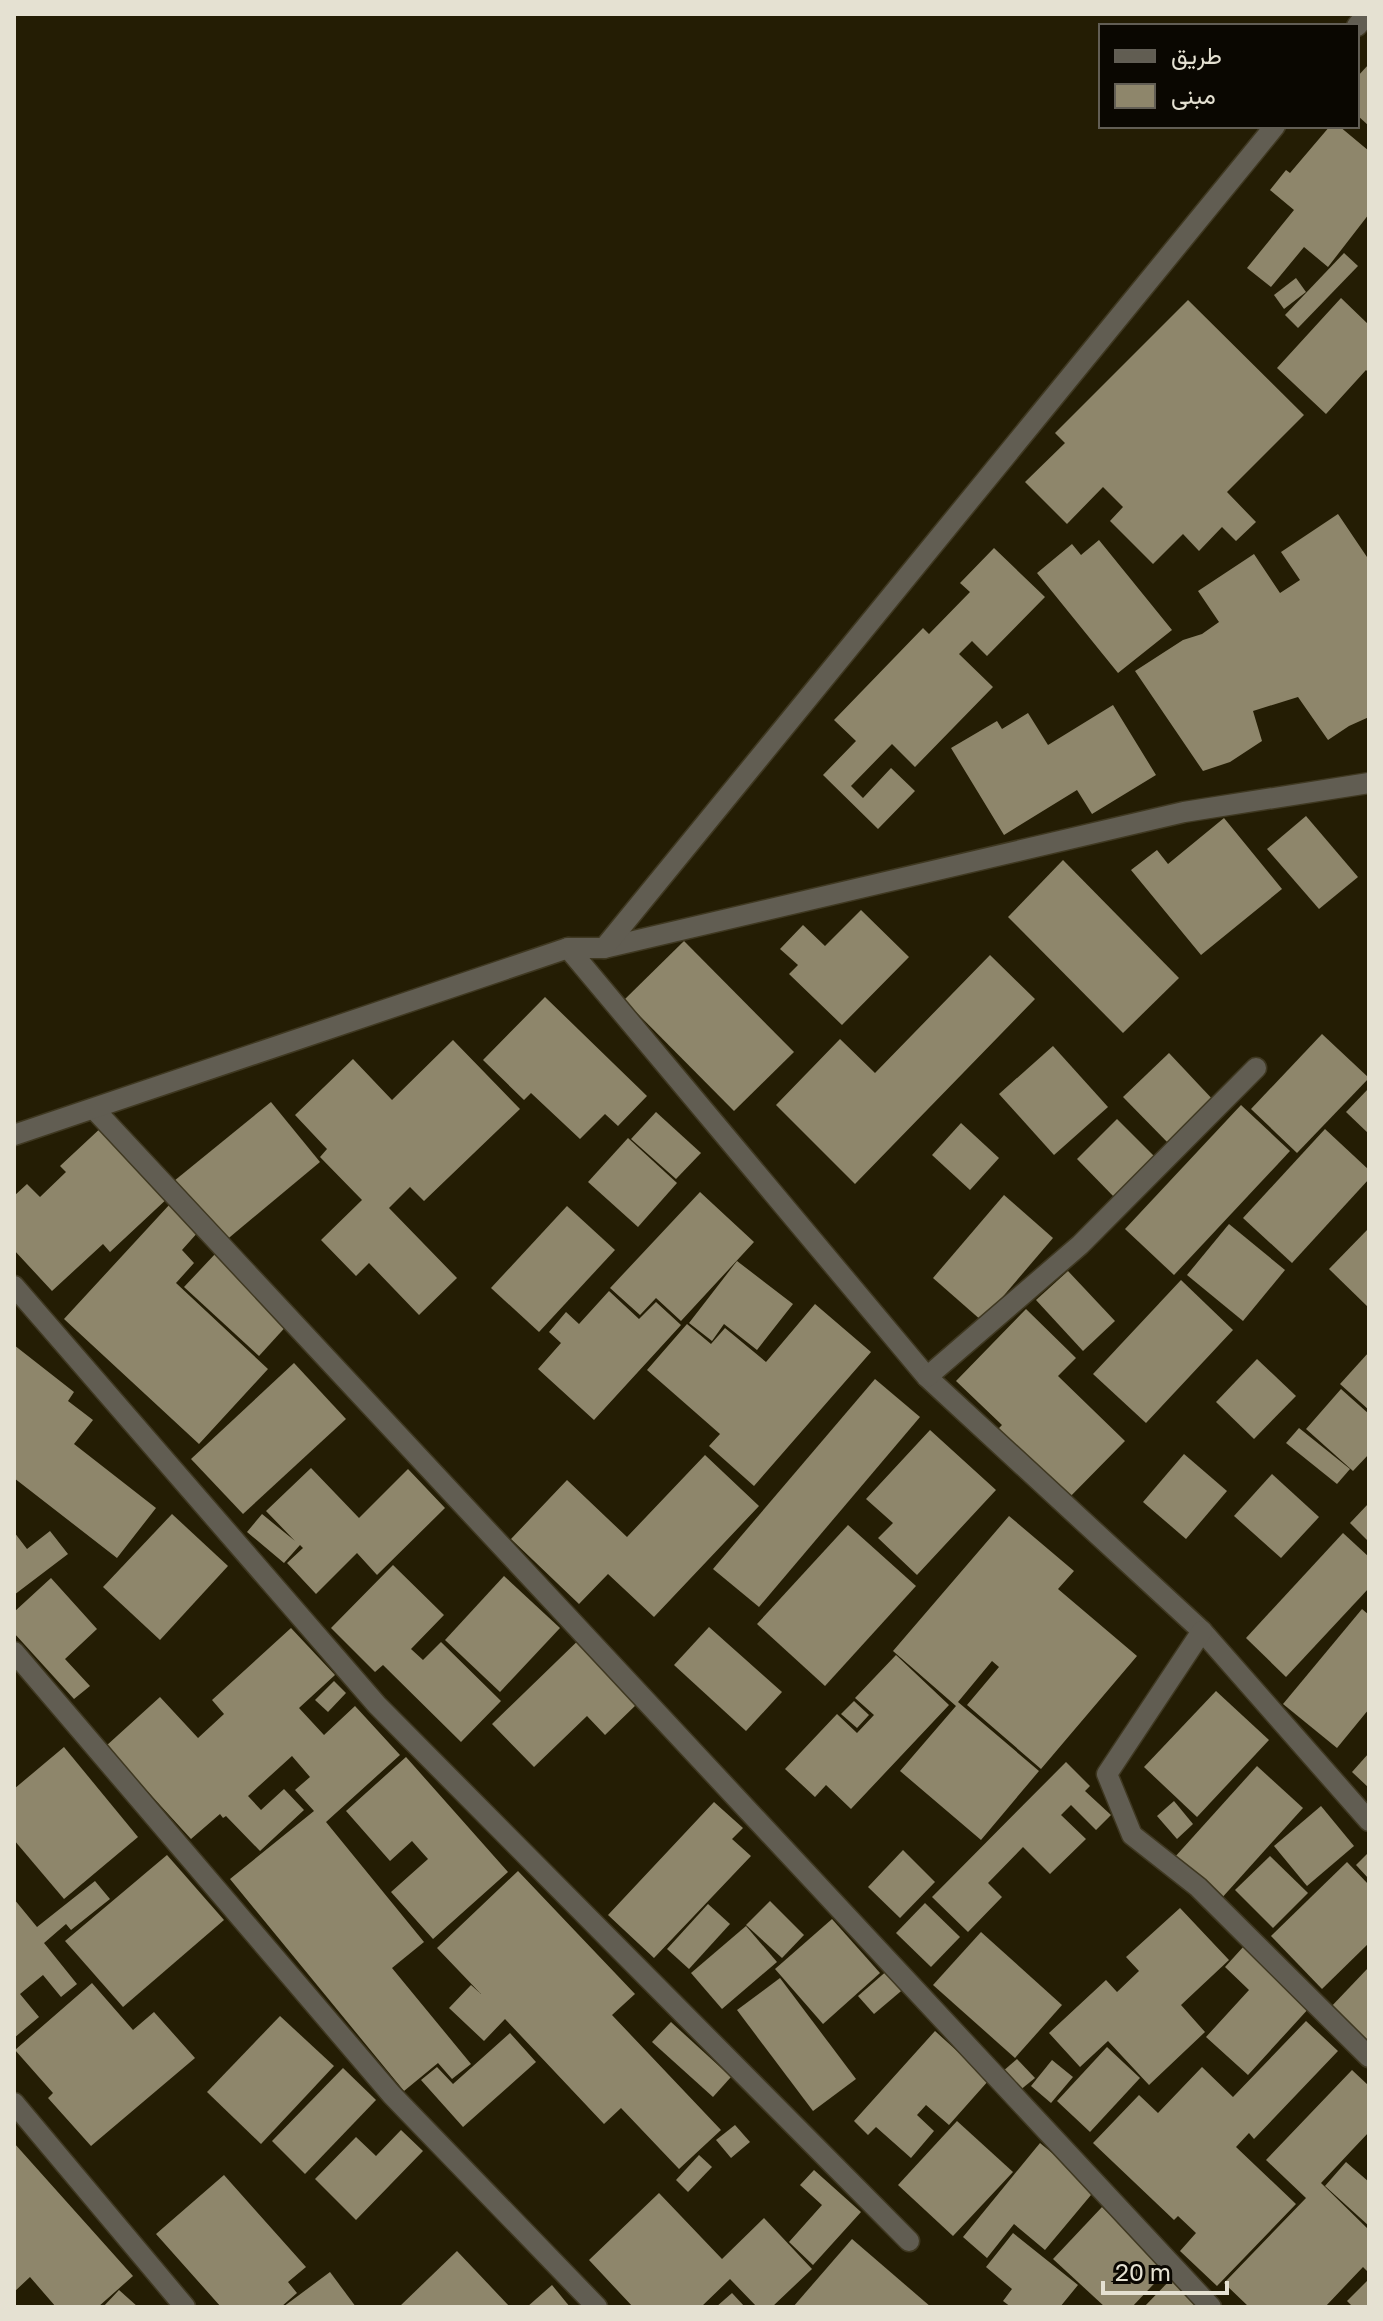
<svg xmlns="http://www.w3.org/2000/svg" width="1383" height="2321" font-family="'Golos Text',Vazirmatn,sans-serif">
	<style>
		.building { fill: #8e866b }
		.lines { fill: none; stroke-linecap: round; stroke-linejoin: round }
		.minor-casing { stroke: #3f3821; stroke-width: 23 }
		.minor { stroke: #615d52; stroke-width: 20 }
	</style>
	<rect width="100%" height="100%" fill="#241d04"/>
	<!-- building -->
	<g class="building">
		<polygon points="1369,64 1369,126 1357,115 1357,77"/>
		<polygon points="1330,126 1339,126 1369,151 1369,214 1328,267 1304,247 1271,287 1247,268 1294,210 1270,190 1286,170 1290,173"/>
		<polygon points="1344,253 1358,266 1298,328 1285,315"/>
		<polygon points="1296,278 1306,292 1284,309 1274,295"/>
		<polygon points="1341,298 1369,325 1369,373 1366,370 1326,414 1277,368"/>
		<polygon points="1188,300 1304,415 1227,492 1256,522 1236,541 1222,527 1199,551 1183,534 1153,564 1110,521 1123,507 1103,487 1067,524 1025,482 1065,443 1055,433"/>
		<polygon points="1338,514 1369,560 1369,717 1349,726 1328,740 1298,697 1253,711 1262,741 1230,762 1203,771 1135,671 1183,640 1202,634 1219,622 1198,591 1254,554 1280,593 1300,580 1281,552"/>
		<polygon points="1099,540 1172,630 1118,673 1037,573 1072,544 1081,555"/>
		<polygon points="994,548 1045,597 987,656 972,641 959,654 993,687 915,767 892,744 851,786 863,798 891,768 915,791 878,829 823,775 856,741 834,720 923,628 929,634 970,592 960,583"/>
		<polygon points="1113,705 1156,775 1092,814 1077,790 1004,835 951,748 997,721 1002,729 1028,713 1048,745"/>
		<polygon points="1306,816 1358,877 1319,909 1267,849"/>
		<polygon points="1224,818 1282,889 1201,955 1131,870 1157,850 1168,864"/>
		<polygon points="1063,860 1179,978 1123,1033 1008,917"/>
		<polygon points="861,910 909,957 842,1025 789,974 798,965 780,949 803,925 825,946"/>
		<polygon points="684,941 794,1052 734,1111 624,1000"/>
		<polygon points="990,955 1035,999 855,1184 776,1105 840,1039 875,1073"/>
		<polygon points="545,997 647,1096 618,1126 605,1114 580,1139 531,1093 524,1100 483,1060"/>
		<polygon points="1322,1034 1369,1078 1297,1153 1251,1109"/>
		<polygon points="453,1040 520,1109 424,1201 410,1187 389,1208 457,1278 419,1315 369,1263 356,1276 321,1240 362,1200 320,1157 327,1149 295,1115 353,1059 392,1100"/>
		<polygon points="1053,1046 1108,1107 1054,1155 999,1094"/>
		<polygon points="1169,1053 1216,1103 1171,1146 1123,1097"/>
		<polygon points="1369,1088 1369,1134 1346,1112"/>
		<polygon points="271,1102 320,1162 224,1242 174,1181"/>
		<polygon points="1241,1105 1290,1151 1174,1275 1125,1229"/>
		<polygon points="656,1112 701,1153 676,1179 631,1139"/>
		<polygon points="1117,1119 1157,1159 1116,1199 1077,1159"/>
		<polygon points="961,1123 999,1158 970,1190 932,1155"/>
		<polygon points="104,1125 170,1196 110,1252 103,1244 52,1291 14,1250 14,1196 27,1184 40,1197 66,1172 60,1166"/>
		<polygon points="1325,1129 1369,1170 1369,1179 1292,1263 1243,1218"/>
		<polygon points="628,1138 677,1183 638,1227 588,1182"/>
		<polygon points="700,1192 754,1242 681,1321 656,1298 640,1315 610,1288"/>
		<polygon points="1004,1195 1053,1238 982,1321 933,1278"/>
		<polygon points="170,1204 199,1231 182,1250 194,1263 176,1283 268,1369 199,1444 64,1319"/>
		<polygon points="567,1206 615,1250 539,1332 491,1288"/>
		<polygon points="1229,1224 1285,1270 1243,1321 1187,1275"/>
		<polygon points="1369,1228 1369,1308 1329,1269"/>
		<polygon points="216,1253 290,1322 259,1356 184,1287"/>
		<polygon points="737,1261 793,1304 757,1350 724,1324 712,1341 689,1323"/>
		<polygon points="1068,1271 1115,1321 1083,1351 1036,1300"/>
		<polygon points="1181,1280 1233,1330 1146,1423 1093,1374"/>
		<polygon points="609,1291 639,1319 656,1302 681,1325 594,1420 538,1369 561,1343 549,1332 566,1312 579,1324"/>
		<polygon points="815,1304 871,1352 754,1486 709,1446 720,1434 647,1370 687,1324 711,1344 725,1328 766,1362"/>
		<polygon points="1026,1309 1076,1358 1058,1376 1125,1441 1061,1506 990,1437 1002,1425 956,1381"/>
		<polygon points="14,1345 74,1392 68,1401 93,1420 74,1444 156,1508 117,1558 14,1478"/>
		<polygon points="1369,1352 1369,1410 1340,1384"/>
		<polygon points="1257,1359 1296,1396 1254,1439 1216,1402"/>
		<polygon points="294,1363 346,1419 243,1514 191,1459"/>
		<polygon points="875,1379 920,1417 759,1607 713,1569"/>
		<polygon points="1341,1389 1369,1414 1369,1454 1353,1471 1306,1429"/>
		<polygon points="1299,1428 1350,1469 1337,1484 1286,1443"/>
		<polygon points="930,1430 996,1490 917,1575 878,1538 893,1523 866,1499"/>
		<polygon points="1184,1454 1227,1491 1186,1539 1143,1502"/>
		<polygon points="705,1455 759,1506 654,1617 608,1574 579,1604 511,1539 567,1480 627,1537"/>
		<polygon points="311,1468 359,1518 408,1469 445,1508 377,1575 357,1553 316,1594 287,1563 303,1548 300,1545 284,1563 247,1532 262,1514 295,1541 266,1511"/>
		<polygon points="1272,1474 1319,1517 1281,1558 1234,1516"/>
		<polygon points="1369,1503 1369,1542 1350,1523"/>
		<polygon points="172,1514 228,1566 160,1640 103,1587"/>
		<polygon points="1009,1516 1074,1571 1058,1589 1137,1656 1041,1769 967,1705 999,1667 992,1661 958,1702 1039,1771 981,1840 900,1771 956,1706 893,1651"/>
		<polygon points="848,1525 916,1586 825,1686 757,1624"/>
		<polygon points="50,1531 68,1554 14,1595 14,1532 27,1549"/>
		<polygon points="1343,1533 1369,1557 1369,1588 1286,1677 1246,1638"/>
		<polygon points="393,1565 444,1615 411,1649 423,1660 441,1642 501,1701 461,1742 383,1665 375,1672 331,1628"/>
		<polygon points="504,1576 560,1628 500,1692 445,1640"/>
		<polygon points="51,1578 97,1629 65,1659 90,1686 74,1699 14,1633 14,1612"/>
		<polygon points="1362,1609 1369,1615 1369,1709 1337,1748 1283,1704"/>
		<polygon points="709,1627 782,1692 746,1731 674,1665"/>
		<polygon points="291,1628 335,1675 299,1708 324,1735 355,1706 400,1755 326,1822 424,1942 392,1968 471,2064 452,2079 438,2063 404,2091 230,1879 314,1811 295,1790 310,1777 292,1756 248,1796 261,1810 284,1789 304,1810 260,1851 226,1816 223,1818 220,1814 191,1839 106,1746 160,1697 198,1738 224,1714 212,1700"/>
		<polygon points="589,1630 637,1704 605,1735 587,1716 534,1767 492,1724"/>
		<polygon points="896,1655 949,1705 851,1809 826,1785 815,1797 785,1769 837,1714 857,1733 874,1715 855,1698"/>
		<polygon points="334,1681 346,1693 328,1712 315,1700"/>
		<polygon points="1216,1691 1269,1740 1197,1817 1144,1767"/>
		<polygon points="854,1701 869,1715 857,1728 841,1714"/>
		<polygon points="64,1747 138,1837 64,1899 14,1840 14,1789"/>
		<polygon points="1369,1753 1369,1788 1352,1772"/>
		<polygon points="406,1757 508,1872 433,1939 391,1892 428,1859 412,1841 390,1861 346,1811"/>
		<polygon points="1066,1762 1090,1786 1085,1791 1111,1815 1096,1830 1071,1805 1061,1815 1086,1839 1050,1874 1023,1847 988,1883 1002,1897 968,1932 932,1897"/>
		<polygon points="1257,1766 1303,1808 1220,1900 1174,1858"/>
		<polygon points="1174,1801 1193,1824 1177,1839 1157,1816"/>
		<polygon points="714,1802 743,1828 732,1839 751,1856 654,1958 608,1915"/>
		<polygon points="1321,1806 1354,1846 1307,1886 1274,1846"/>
		<polygon points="903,1850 935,1882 900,1918 868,1887"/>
		<polygon points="1369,1852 1369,1879 1356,1865"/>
		<polygon points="167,1855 224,1920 123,2007 65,1941"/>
		<polygon points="1270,1856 1308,1893 1273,1928 1235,1890"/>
		<polygon points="1347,1862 1369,1885 1369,1943 1322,1989 1271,1936"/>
		<polygon points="518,1871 635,1994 612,2015 721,2130 679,2169 621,2108 604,2124 505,2019 484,2041 449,2008 471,1985 481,1994 437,1948"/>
		<polygon points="95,1881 110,1899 71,1930 66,1924 44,1943 77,1984 61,1997 43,1975 20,1994 39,2017 14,2038 14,1899 37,1927"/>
		<polygon points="770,1901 804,1935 782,1958 746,1925"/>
		<polygon points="925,1903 960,1937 931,1967 896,1933"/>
		<polygon points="708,1904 730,1924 689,1969 667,1949"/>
		<polygon points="1180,1908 1229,1960 1181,2005 1205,2032 1149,2085 1108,2041 1080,2067 1049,2033 1106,1980 1117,1992 1139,1971 1126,1957"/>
		<polygon points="832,1919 880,1973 823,2024 775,1969"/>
		<polygon points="746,1926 777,1962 722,2009 691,1973"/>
		<polygon points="981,1932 1062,2005 1015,2058 933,1985"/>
		<polygon points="1244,1946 1310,2007 1248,2075 1206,2037 1249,1990 1225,1967"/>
		<polygon points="897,1962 913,1981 874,2014 858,1996"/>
		<polygon points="1369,1967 1369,2041 1365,2045 1328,2010"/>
		<polygon points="780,1978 856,2079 813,2111 737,2010"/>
		<polygon points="92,1983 133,2030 154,2012 195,2058 91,2146 48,2098 53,2093 15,2050"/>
		<polygon points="280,2016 334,2066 261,2144 207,2092"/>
		<polygon points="1306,2021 1338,2051 1254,2139 1249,2133 1236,2147 1296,2204 1217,2286 1180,2251 1196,2233 1178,2216 1174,2220 1093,2143 1139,2095 1158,2113 1202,2067 1233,2097"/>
		<polygon points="671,2022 731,2077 713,2097 652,2042"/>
		<polygon points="935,2031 989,2080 949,2125 926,2105 917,2115 934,2131 911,2158 876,2127 868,2135 854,2121"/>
		<polygon points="510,2033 536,2062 463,2127 421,2080 437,2067 453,2084"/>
		<polygon points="1107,2047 1140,2078 1090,2132 1057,2101"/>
		<polygon points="1017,2059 1035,2078 1019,2091 1002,2072"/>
		<polygon points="1052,2060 1073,2077 1051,2103 1031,2086"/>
		<polygon points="343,2068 376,2100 305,2174 272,2141"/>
		<polygon points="1352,2070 1369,2086 1369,2132 1321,2183 1369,2230 1369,2273 1363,2267 1325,2307 1249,2307 1224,2283 1306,2198 1266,2160"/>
		<polygon points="957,2121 1013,2172 953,2236 898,2185"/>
		<polygon points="735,2125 750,2142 731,2158 716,2140"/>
		<polygon points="401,2130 423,2151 356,2220 315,2179 356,2137 376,2156"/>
		<polygon points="14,2143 133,2276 98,2307 56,2307 30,2277 14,2292"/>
		<polygon points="1040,2143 1096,2189 1045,2250 1014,2224 987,2258 963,2237"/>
		<polygon points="699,2155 712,2167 688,2192 676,2180"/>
		<polygon points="1346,2162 1369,2182 1369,2226 1325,2186"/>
		<polygon points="814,2170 861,2212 813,2265 789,2242 822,2205 800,2185"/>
		<polygon points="224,2175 306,2267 288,2282 297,2293 281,2307 221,2307 156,2234"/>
		<polygon points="659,2193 722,2259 764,2218 812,2269 772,2307 757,2307 730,2279 701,2307 633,2307 589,2260"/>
		<polygon points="1102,2207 1168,2269 1132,2307 1105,2307 1053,2259"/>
		<polygon points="1013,2233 1078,2285 1060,2307 1011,2307 1003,2301 1012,2289 986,2267"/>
		<polygon points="852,2239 931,2307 793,2307"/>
		<polygon points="457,2251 510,2307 399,2307"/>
		<polygon points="330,2272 356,2307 283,2307"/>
		<polygon points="1174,2276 1200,2307 1144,2307"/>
		<polygon points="1369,2279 1369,2307 1353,2307 1347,2301"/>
		<polygon points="552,2285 570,2307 527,2307"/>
		<polygon points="119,2290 138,2307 103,2307"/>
		<polygon points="732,2293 745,2307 716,2307"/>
	</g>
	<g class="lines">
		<defs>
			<g id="minor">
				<polyline points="1357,26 1367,14"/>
				<polyline points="568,948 927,1377 1202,1631 1369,1821"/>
				<polyline points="604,948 1184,812 1369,783"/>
				<polyline points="94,1109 1211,2307"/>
				<polyline points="14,1135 568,948 604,948 1275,126"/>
				<polyline points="14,1286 377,1705 909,2241"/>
				<polyline points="927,1377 1080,1245 1256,1068"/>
				<polyline points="1202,1631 1107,1774 1132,1835 1198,1887 1369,2057"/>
				<polyline points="14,1652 392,2095 597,2307"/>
				<polyline points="14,2103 185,2307"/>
			</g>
		</defs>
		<!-- minor casing -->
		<use href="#minor" class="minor-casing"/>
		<!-- minor -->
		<use href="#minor" class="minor"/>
	</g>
	<!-- border -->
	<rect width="1383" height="2321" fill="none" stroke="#e5e1d2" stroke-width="32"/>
	<!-- legend -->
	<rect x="1099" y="24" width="260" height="104" fill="#0a0701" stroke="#625e55" stroke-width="2"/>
	<rect x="1115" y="50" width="40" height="12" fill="#615d52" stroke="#625e55" stroke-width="2"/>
	<text x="1171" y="64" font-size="24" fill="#e5e1d2">طريق</text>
	<rect x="1115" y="84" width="40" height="24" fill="#8e866b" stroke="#625e55" stroke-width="2"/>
	<text x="1171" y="104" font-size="24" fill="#e5e1d2">مبنى</text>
	<!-- scale -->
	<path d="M1103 2281v12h124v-12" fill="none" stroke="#e5e1d2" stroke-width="4"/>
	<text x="1115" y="2281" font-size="24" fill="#e5e1d2" stroke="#0a0701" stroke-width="6" paint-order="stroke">20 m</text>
</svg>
